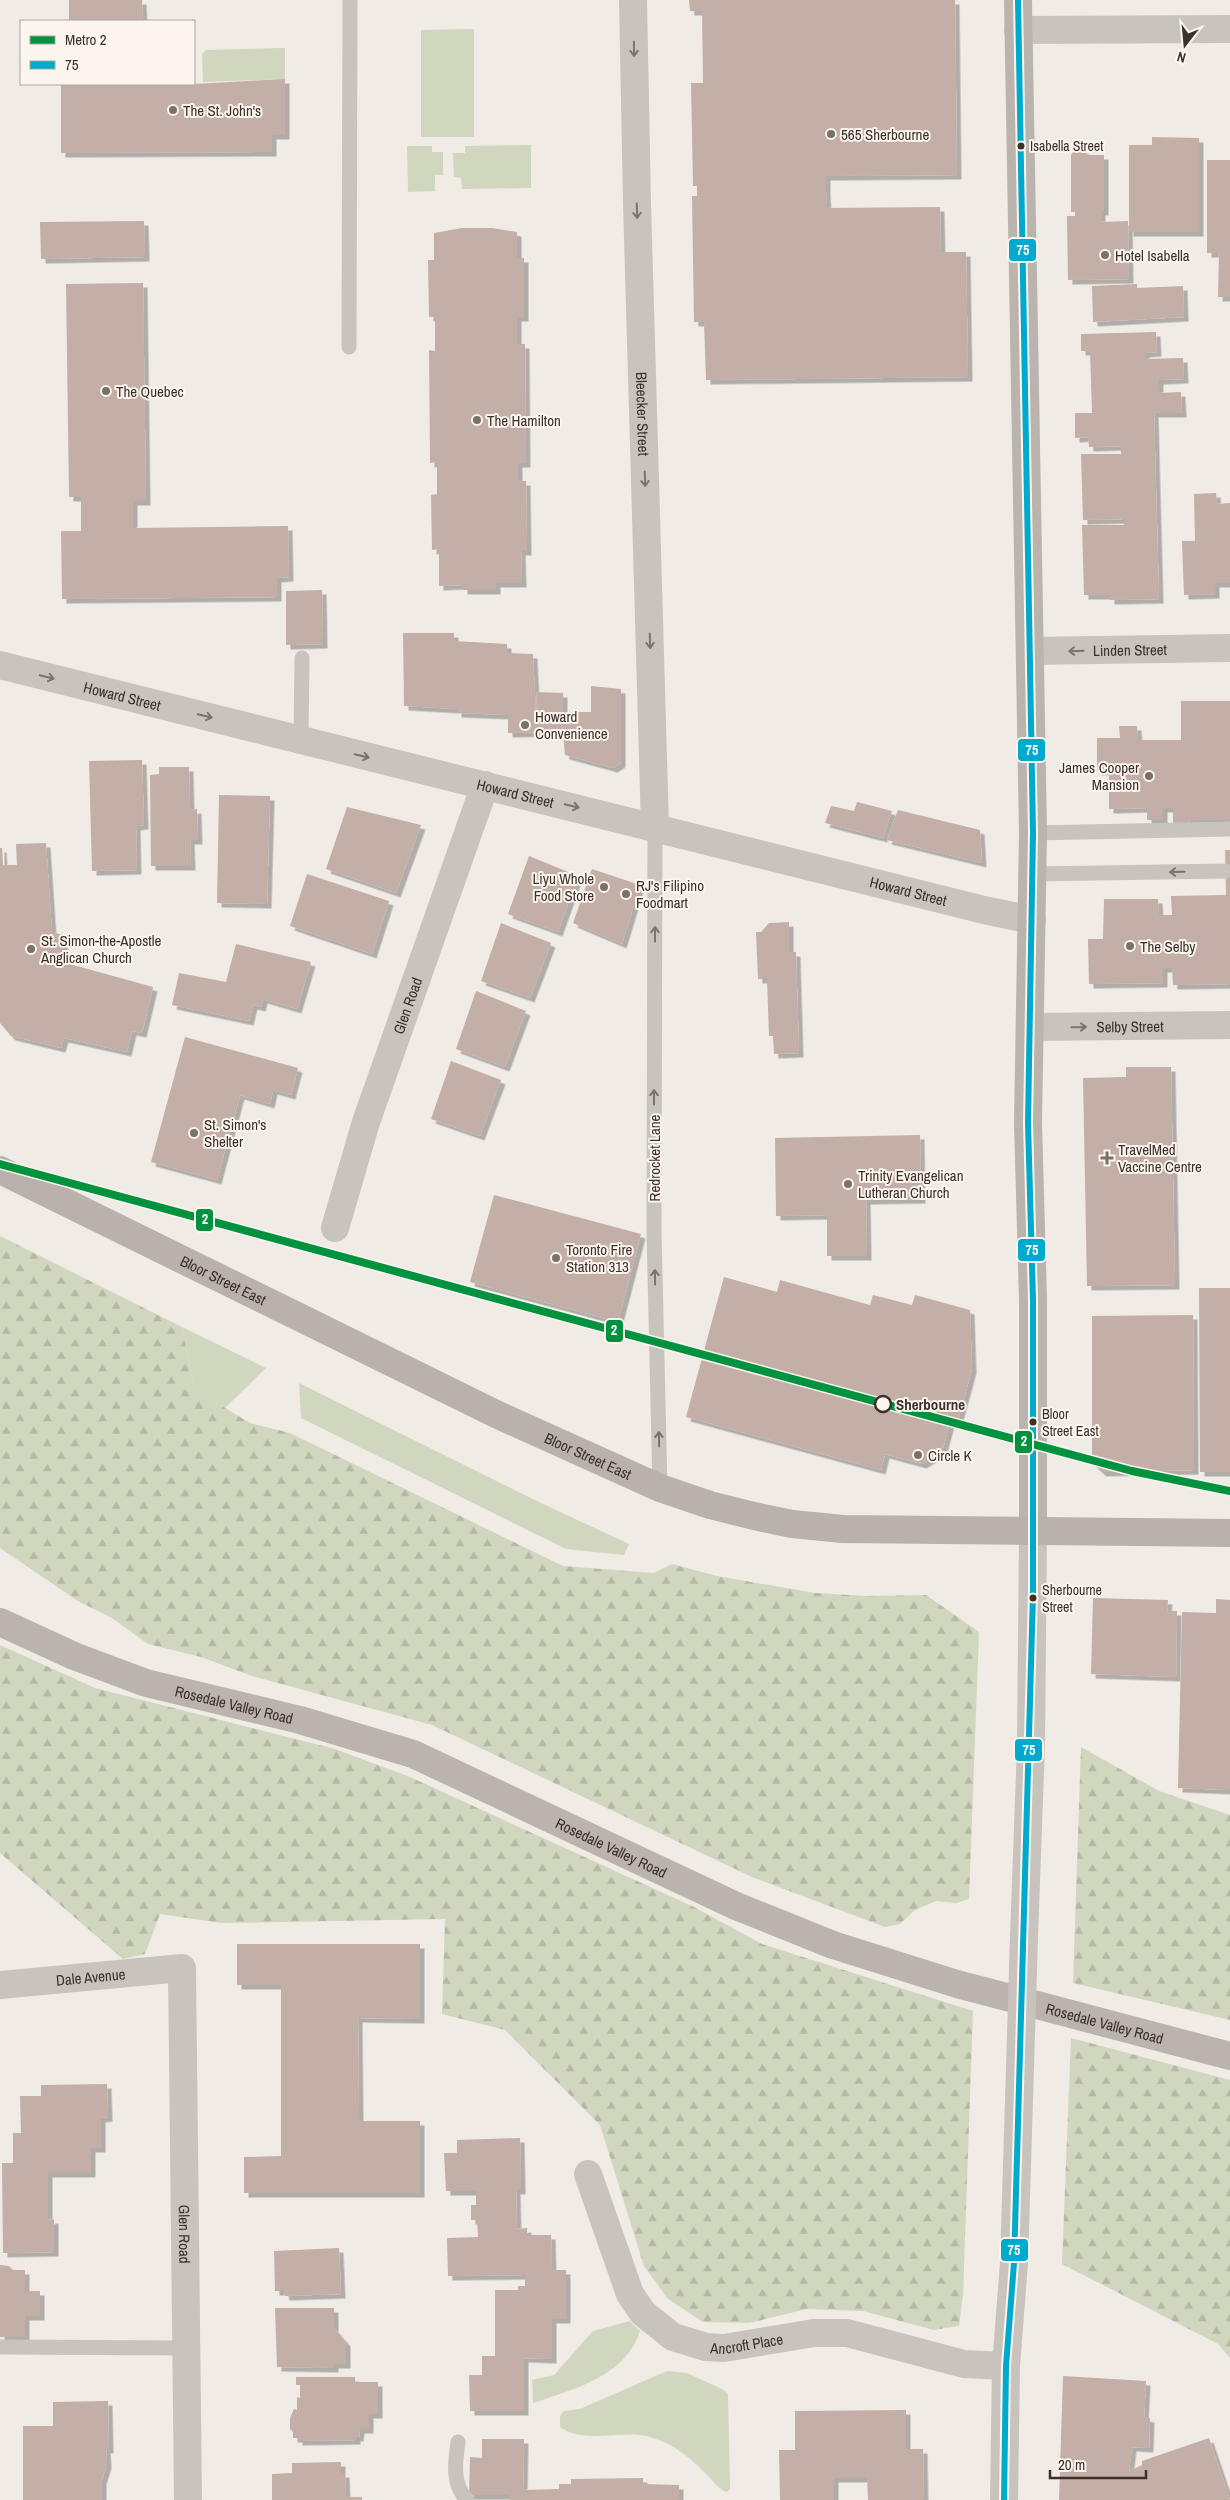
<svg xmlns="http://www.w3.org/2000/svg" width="1230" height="2500" font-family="'Archivo Narrow',sans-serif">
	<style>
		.green { fill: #d1d6bf }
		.forest { fill: url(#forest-firs) }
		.building { fill: #c3afa7; filter: url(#shadow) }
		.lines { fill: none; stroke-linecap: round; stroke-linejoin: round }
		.lane { stroke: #c9c3be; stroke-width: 15 }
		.street { stroke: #c9c3be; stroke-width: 28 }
		.secondary { stroke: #bab3ae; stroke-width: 28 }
		.primary { stroke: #b8b1ad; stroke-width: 28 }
		.street-bridge { stroke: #c9c3be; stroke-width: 28 }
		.bus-1-casing { stroke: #fbf5ee; stroke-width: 10 }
		.bus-1 { stroke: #00a9ce; stroke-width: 6 }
		.metro-1-casing { stroke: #fbf5ee; stroke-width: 11 }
		.metro-1 { stroke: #00923f; stroke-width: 8 }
		.oneway { stroke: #7b726d }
		.poi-dot { fill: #7a716c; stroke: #fbf5ee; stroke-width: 2 }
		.bus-dot { fill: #3b302b; stroke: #fbf5ee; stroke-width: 2 }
		.stop-dot { fill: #fbf5ee; stroke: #3b302b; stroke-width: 2.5 }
		.labels { text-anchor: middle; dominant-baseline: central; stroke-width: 4; stroke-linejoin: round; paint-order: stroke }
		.bus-label { font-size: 14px; fill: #3b302b; stroke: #fbf5ee; text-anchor: start }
		.poi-label { font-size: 15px; fill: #3b302b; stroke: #fbf5ee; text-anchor: start }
		.street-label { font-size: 15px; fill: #3b302b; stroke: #fbf5ee }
		.stop-label { font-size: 15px; font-weight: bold; fill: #3b302b; stroke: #fbf5ee; text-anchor: start }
		.line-badge { stroke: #fbf5ee; stroke-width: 2 }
		.badge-label { font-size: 14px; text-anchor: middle; font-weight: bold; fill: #fff }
	</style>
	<defs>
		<pattern id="forest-firs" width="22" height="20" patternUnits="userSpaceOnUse" patternTransform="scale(1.25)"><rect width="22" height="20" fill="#d1d6bf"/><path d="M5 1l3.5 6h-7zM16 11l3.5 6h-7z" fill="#b4b8a4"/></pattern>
		<filter id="shadow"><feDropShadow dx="4.5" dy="4.5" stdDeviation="0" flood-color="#0004"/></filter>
	</defs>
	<rect width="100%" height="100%" fill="#f0ebe5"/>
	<!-- green -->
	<g class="green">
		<polygon points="474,29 474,137 421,137 421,30"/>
		<polygon points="285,48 285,79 203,82 202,54 206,50"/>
		<polygon points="531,145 531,188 462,189 461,178 454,177 453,153 465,153 465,146"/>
		<polygon points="407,146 432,146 432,152 443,152 443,175 435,175 435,191 408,192"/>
		<polygon points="182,1327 266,1368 225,1408 194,1389"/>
		<polygon points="299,1383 541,1503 629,1544 624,1555 566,1549 301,1418"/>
		<path d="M 630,2321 L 640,2331 C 625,2377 574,2389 533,2403 L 532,2380 L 554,2375 L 593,2331 Z"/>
		<path d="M 667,2371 L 687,2373 L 724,2390 L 728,2395 L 730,2489 L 727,2492 C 719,2490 713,2480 707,2475 C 690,2457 674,2444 650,2437 C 623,2429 584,2445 560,2427 L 560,2416 L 564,2411 L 580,2409 Z"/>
	</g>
	<!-- forest -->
	<g class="forest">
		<polygon points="0,1236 182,1327 194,1389 250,1423 290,1433 563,1566 654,1573 672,1564 717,1576 815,1593 867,1596 926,1595 979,1632 969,1899 956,1903 936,1901 915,1910 900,1924 885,1927 752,1877 432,1725 252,1676 201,1657 148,1644 112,1618 78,1601 0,1548"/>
		<polygon points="0,1645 95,1688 335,1749 410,1777 530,1832 694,1907 762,1944 973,2011 963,2294 959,2326 934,2330 863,2311 807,2309 749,2323 703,2322 668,2299 644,2266 600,2125 505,2030 442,2014 445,1919 221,1923 160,1914 145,1954 123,1959 0,1853"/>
		<polygon points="1081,1747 1159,1791 1230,1815 1230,2020 1073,1983"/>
		<polygon points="1071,2038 1230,2080 1230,2358 1218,2344 1062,2264"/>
	</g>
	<!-- building -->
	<g class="building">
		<polygon points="69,0 142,0 143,21 69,21"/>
		<polygon points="689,0 955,0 957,175 826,176 826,192 827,208 940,207 941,252 966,252 968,377 706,380 704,322 694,322 692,196 697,196 697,186 693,186 691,83 703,83 702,11 690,11"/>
		<polygon points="285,79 285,135 272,135 272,152 61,153 61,84 194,84"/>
		<polygon points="1152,137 1199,138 1199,232 1129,232 1129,145 1152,145"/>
		<polygon points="1075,150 1084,150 1088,155 1104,155 1104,211 1101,211 1101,222 1128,221 1129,279 1068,280 1067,216 1075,216 1075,212 1071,212 1071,155"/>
		<polygon points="1207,160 1230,160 1230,297 1218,297 1219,253 1207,253"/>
		<polygon points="144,221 145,257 41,259 40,222"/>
		<polygon points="462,228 492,228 517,232 517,258 524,258 524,317 517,317 517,344 525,344 526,463 518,463 518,481 526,481 527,551 521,551 522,583 496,583 496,590 463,590 463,585 439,586 439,549 432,550 431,495 437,494 437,462 430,463 429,350 435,351 435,317 429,317 428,260 434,260 434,233"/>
		<polygon points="143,283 146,501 133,501 133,528 288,526 289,577 277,578 277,597 62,599 61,531 81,531 81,497 69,497 66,284"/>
		<polygon points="1137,284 1137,288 1183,286 1184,317 1093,322 1092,286"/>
		<polygon points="1156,332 1157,352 1145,353 1145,359 1183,358 1184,379 1159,380 1159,393 1181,392 1182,413 1154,413 1159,599 1110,600 1110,595 1084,595 1082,525 1124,525 1124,519 1083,520 1081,454 1121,454 1121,446 1089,447 1088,437 1075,438 1075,413 1092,413 1090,351 1081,351 1081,334"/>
		<polygon points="1216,493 1217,504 1230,503 1230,583 1215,583 1215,594 1184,595 1182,541 1195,541 1194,494"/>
		<polygon points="322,590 323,644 286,645 286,591"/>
		<polygon points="403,633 454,633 454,641 507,644 507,653 533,654 536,717 537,692 563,693 563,712 591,712 591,686 621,689 621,763 613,768 565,755 563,732 508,733 508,715 457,713 457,709 404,706"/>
		<polygon points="1181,701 1230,701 1230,820 1189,820 1190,825 1173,825 1173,808 1163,808 1163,820 1147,820 1147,808 1109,809 1109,770 1097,771 1097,738 1120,738 1119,726 1137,726 1138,740 1181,740"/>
		<polygon points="142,760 144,825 136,826 137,870 92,871 89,761"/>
		<polygon points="159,767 189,767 190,810 197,809 198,840 190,840 191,866 151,866 150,775 159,774"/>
		<polygon points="219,795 270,796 267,904 217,903"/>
		<polygon points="857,802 892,811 883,838 825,823 831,806 854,811"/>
		<polygon points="347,807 421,825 396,893 326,869"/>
		<polygon points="898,810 980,830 982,863 887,840"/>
		<polygon points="46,843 52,932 66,936 59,961 153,987 142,1033 132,1031 127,1052 64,1038 61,1048 11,1036 0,1023 0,848 2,848 3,865 17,865 16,844"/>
		<polygon points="1225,850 1230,850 1230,984 1173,985 1172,968 1163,968 1163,983 1089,984 1088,939 1103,939 1104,899 1158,899 1159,915 1172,915 1171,896 1226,895"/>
		<polygon points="529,856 578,876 558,932 508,914"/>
		<polygon points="592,869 640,885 622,944 573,923"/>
		<polygon points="307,874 389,901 372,954 290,926"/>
		<polygon points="789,922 789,952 796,952 799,1053 774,1054 773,1036 769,1036 767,979 758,979 756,932 761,932 769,923"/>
		<polygon points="501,923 551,943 530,998 481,981"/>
		<polygon points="236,944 311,962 297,1009 263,999 261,1007 253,1005 249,1021 172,1005 179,973 226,982"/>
		<polygon points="476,991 526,1011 505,1067 456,1049"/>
		<polygon points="185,1037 298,1068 291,1095 273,1090 270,1104 240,1095 217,1180 151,1162"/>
		<polygon points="451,1061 501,1080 480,1136 431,1119"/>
		<polygon points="1126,1067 1171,1067 1175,1285 1087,1286 1083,1078 1126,1077"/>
		<polygon points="920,1135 921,1199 866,1200 867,1256 827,1256 827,1215 776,1216 775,1138"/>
		<polygon points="494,1195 641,1234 618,1322 470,1282"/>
		<polygon points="724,1277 777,1292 780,1280 870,1305 873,1295 912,1305 915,1295 970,1310 972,1369 958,1420 951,1419 942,1452 922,1464 885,1454 881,1470 686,1417"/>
		<polygon points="1199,1288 1230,1288 1230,1472 1200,1472"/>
		<polygon points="1193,1315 1194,1470 1102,1472 1092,1463 1092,1316"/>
		<polygon points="1093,1598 1168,1600 1167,1611 1177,1611 1176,1677 1091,1674"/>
		<polygon points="1216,1599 1230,1600 1230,1790 1178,1788 1182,1612 1216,1613"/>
		<polygon points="237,1944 420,1944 420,2019 358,2018 359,2121 420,2121 420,2193 244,2193 244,2157 281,2156 281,1985 237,1985"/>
		<polygon points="107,2084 108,2117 101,2118 101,2148 91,2148 91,2173 48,2173 48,2220 54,2219 54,2252 3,2253 2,2163 13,2163 13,2133 21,2133 20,2096 41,2096 41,2085"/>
		<polygon points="520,2138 521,2190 516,2190 517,2229 527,2228 527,2235 551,2235 552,2270 566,2270 566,2319 552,2319 552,2359 524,2358 524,2411 470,2411 469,2375 482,2375 482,2356 495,2356 495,2290 518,2290 518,2286 525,2286 525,2275 448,2276 447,2238 478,2237 477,2220 471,2220 471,2205 476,2205 476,2191 446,2191 444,2153 457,2153 457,2140"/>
		<polygon points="339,2248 341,2294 285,2296 284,2291 275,2291 274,2251"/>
		<polygon points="0,2265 9,2266 13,2270 25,2270 25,2291 40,2291 40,2316 25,2316 25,2337 0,2337"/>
		<polygon points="275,2308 334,2308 334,2328 346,2342 346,2364 334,2364 334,2368 277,2367"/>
		<polygon points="1063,2376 1146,2381 1144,2417 1150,2418 1149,2448 1132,2447 1129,2471 1142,2465 1142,2461 1209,2438 1230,2500 1059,2500"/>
		<polygon points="296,2377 355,2377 355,2382 378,2382 378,2414 369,2414 369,2429 360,2429 359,2437 356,2437 356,2440 298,2441 298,2438 293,2438 293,2432 290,2429 290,2418 294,2409 297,2410 297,2397 300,2398 300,2385 296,2385"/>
		<polygon points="108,2401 109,2449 106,2449 107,2464 102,2480 102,2500 23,2500 23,2426 53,2426 53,2402"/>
		<polygon points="906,2410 906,2449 923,2449 924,2500 868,2500 867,2478 834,2478 834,2500 780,2500 779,2450 795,2450 795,2411"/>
		<polygon points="482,2439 524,2439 523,2490 559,2489 559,2484 571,2484 571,2479 643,2478 643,2484 679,2485 679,2500 509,2500 509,2495 469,2495 470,2457 482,2458"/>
		<polygon points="341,2462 341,2473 345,2473 346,2497 362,2497 362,2500 272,2500 272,2474 292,2473 292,2463"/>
	</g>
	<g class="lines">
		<!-- lane -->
		<g class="lane">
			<polyline points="349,347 350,0"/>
			<polyline points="301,741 302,658"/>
			<polyline points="655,827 654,1231 660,1488"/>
			<polyline points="1033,833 1230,829"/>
			<polyline points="1032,874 1226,871"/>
			<polyline points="0,2347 187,2348"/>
			<path d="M 458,2442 C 455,2463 452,2484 467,2500"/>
		</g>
		<!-- street -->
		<g class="street">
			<path id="s1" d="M 633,0 L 637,203 L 655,827"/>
			<polyline points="1018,30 1230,29"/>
			<path id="s2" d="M 1030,651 L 1230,648"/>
			<path id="s3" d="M 0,665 C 328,748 657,826 984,910 L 1032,920"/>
			<path id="s4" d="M 1030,1027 L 1230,1025"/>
			<path id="s5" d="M 335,1228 L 366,1122 L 485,785"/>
			<polyline points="1024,1937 1031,1745 1033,1532"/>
			<path id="s6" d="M 0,1985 L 182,1968 L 188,2500"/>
			<path id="s7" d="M 588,2174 L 630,2294 L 643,2313 L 673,2337 L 706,2347 L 724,2348 L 814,2333 L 847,2333 L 964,2364 L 1006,2366"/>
			<polyline points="1004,2500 1006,2366 1014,2263"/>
		</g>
		<!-- secondary -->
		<g class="secondary">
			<polyline points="1018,0 1033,833 1028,1123 1033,1300 1033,1532"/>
			<path id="s8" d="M 0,1622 L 74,1656 L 146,1683 L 300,1720 L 413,1754 L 736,1906 L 833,1945 L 957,1984 L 1230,2056"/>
		</g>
		<!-- primary -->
		<path class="primary" id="s9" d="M 0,1170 L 498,1415 L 660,1488 L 710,1505 L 754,1516 L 792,1524 L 843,1529 L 1230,1533"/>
		<!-- street-bridge -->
		<polyline class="street-bridge" points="1014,2263 1024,1937"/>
		<defs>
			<polyline id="bus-1" points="1004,2500 1006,2366 1014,2263 1033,1594 1033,1300 1028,1123 1033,833 1018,0"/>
		</defs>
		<!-- bus-1 casing -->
		<use href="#bus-1" class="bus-1-casing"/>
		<!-- bus-1 -->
		<use href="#bus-1" class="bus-1"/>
		<defs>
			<polyline id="metro-1" points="0,1164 1132,1471 1230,1491"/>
		</defs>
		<!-- metro-1 casing -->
		<use href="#metro-1" class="metro-1-casing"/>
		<!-- metro-1 -->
		<use href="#metro-1" class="metro-1"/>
	</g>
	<!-- one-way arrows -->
	<defs><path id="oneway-shaft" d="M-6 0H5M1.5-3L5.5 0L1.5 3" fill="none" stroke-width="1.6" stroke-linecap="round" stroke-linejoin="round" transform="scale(1.25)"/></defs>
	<g class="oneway">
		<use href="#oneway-shaft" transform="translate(634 49) rotate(89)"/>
		<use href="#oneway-shaft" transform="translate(637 211) rotate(88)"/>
		<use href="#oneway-shaft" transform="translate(645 479) rotate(88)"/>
		<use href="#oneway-shaft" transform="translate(650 641) rotate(88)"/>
		<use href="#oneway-shaft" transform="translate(1076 651) rotate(178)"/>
		<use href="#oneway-shaft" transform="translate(47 677) rotate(14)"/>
		<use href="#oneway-shaft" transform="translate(205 716) rotate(14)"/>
		<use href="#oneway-shaft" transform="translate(362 756) rotate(14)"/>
		<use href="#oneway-shaft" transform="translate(572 806) rotate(14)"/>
		<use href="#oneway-shaft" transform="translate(1177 872) rotate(179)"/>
		<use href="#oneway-shaft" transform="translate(655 934) rotate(-90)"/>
		<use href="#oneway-shaft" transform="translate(1079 1027) rotate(-1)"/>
		<use href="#oneway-shaft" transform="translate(654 1097) rotate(-90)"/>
		<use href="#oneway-shaft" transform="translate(655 1277) rotate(-91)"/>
		<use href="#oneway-shaft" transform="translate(659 1439) rotate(-91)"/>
	</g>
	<!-- markers -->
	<g class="poi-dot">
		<circle cx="173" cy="110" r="5"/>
		<circle cx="831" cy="134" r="5"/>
		<circle cx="1105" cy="255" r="5"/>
		<circle cx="106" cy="391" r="5"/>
		<circle cx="477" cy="420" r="5"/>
		<circle cx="525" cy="725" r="5"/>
		<circle cx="1149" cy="776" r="5"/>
		<circle cx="604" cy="887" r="5"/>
		<circle cx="626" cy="894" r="5"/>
		<circle cx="1130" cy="946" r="5"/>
		<circle cx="31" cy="949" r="5"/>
		<circle cx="194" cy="1133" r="5"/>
		<path d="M1104.5 1150.5h5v5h5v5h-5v5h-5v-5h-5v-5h5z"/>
		<circle cx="848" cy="1184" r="5"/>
		<circle cx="556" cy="1258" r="5"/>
		<circle cx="918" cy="1455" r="5"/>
	</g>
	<g class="bus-dot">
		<circle cx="1021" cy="146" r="4.5"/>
		<circle cx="1033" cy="1422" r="4.5"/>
		<circle cx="1033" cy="1598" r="4.5"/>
	</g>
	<circle class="stop-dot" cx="883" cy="1404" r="8"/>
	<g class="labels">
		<!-- bus labels -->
		<g class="bus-label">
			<text x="1030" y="146">Isabella Street</text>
			<text x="1042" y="1414">Bloor<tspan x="1042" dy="17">Street East</tspan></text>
			<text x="1042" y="1590">Sherbourne<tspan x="1042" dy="17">Street</tspan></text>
		</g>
		<!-- poi labels -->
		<g class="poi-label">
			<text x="183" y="110">The St. John's</text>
			<text x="841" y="134">565 Sherbourne</text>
			<text x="1115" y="255">Hotel Isabella</text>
			<text x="116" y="391">The Quebec</text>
			<text x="487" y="420">The Hamilton</text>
			<text x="535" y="716">Howard<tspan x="535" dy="17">Convenience</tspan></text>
			<text x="1139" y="767" text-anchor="end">James Cooper<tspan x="1139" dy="17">Mansion</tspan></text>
			<text x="594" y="878" text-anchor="end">Liyu Whole<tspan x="594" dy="17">Food Store</tspan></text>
			<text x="636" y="885">RJ's Filipino<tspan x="636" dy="17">Foodmart</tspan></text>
			<text x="41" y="940">St. Simon-the-Apostle<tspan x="41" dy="17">Anglican Church</tspan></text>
			<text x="1140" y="946">The Selby</text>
			<text x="204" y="1124">St. Simon's<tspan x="204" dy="17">Shelter</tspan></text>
			<text x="1118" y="1149">TravelMed<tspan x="1118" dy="17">Vaccine Centre</tspan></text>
			<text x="858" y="1175">Trinity Evangelican<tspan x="858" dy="17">Lutheran Church</tspan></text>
			<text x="566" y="1249">Toronto Fire<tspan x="566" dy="17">Station 313</tspan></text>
			<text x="928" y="1455">Circle K</text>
		</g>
		<!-- street labels -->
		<g class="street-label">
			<text stroke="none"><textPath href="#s1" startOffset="414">Bleecker Street</textPath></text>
			<text stroke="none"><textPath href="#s2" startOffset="100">Linden Street</textPath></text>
			<text stroke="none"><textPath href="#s3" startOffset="126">Howard Street</textPath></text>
			<text stroke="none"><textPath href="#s3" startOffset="531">Howard Street</textPath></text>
			<text stroke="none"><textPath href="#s3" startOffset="936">Howard Street</textPath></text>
			<text stroke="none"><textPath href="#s5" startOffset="234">Glen Road</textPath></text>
			<text stroke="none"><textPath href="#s4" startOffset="100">Selby Street</textPath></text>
			<text transform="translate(654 1158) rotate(-90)">Redrocket Lane</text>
			<text stroke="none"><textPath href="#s9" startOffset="249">Bloor Street East</textPath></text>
			<text stroke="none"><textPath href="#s9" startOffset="654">Bloor Street East</textPath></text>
			<text stroke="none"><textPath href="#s8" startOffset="249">Rosedale Valley Road</textPath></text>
			<text stroke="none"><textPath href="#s8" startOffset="654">Rosedale Valley Road</textPath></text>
			<text stroke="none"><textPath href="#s6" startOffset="91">Dale Avenue</textPath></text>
			<text stroke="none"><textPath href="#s8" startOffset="1179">Rosedale Valley Road</textPath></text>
			<text stroke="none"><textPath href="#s6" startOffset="449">Glen Road</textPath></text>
			<text stroke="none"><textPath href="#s7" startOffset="264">Ancroft Place</textPath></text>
		</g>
		<!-- stop labels -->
		<g class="stop-label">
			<text x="896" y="1404">Sherbourne</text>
		</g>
	</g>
	<g class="line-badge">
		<rect x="1008" y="238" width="29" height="24" rx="5" fill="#00a9ce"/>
		<rect x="1017" y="738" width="29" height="24" rx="5" fill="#00a9ce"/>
		<rect x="195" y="1208" width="19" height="24" rx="5" fill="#00923f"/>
		<rect x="1017" y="1238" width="29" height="24" rx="5" fill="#00a9ce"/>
		<rect x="605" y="1319" width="19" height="24" rx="5" fill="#00923f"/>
		<rect x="1014" y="1430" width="19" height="24" rx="5" fill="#00923f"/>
		<rect x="1014" y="1738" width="29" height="24" rx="5" fill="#00a9ce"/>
		<rect x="1000" y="2238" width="29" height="24" rx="5" fill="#00a9ce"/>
	</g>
	<g class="badge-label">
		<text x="1023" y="255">75</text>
		<text x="1032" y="755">75</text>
		<text x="205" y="1224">2</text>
		<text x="1032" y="1255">75</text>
		<text x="614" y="1335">2</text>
		<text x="1024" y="1446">2</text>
		<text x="1029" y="1755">75</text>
		<text x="1014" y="2255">75</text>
	</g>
	<!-- legend -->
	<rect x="20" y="20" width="175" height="65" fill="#fbf5ee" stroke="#aea6a0"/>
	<rect x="30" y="36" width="25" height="8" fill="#00923f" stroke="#aea6a0"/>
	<text x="65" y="45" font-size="15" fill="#3b302b">Metro 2</text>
	<rect x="30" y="61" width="25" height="8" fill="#00a9ce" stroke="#aea6a0"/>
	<text x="65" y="70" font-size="15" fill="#3b302b">75</text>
	<!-- north arrow -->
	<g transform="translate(1185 45) rotate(196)" stroke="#fbf5ee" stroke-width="4" paint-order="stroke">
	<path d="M0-4L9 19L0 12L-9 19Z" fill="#3b302b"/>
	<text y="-8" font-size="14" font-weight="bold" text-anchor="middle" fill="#3b302b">N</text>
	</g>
	<!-- scale -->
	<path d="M1050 2470v8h96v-8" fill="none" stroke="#3b302b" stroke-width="2.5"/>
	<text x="1058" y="2470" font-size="15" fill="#3b302b" stroke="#fbf5ee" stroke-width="4" paint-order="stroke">20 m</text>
</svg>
